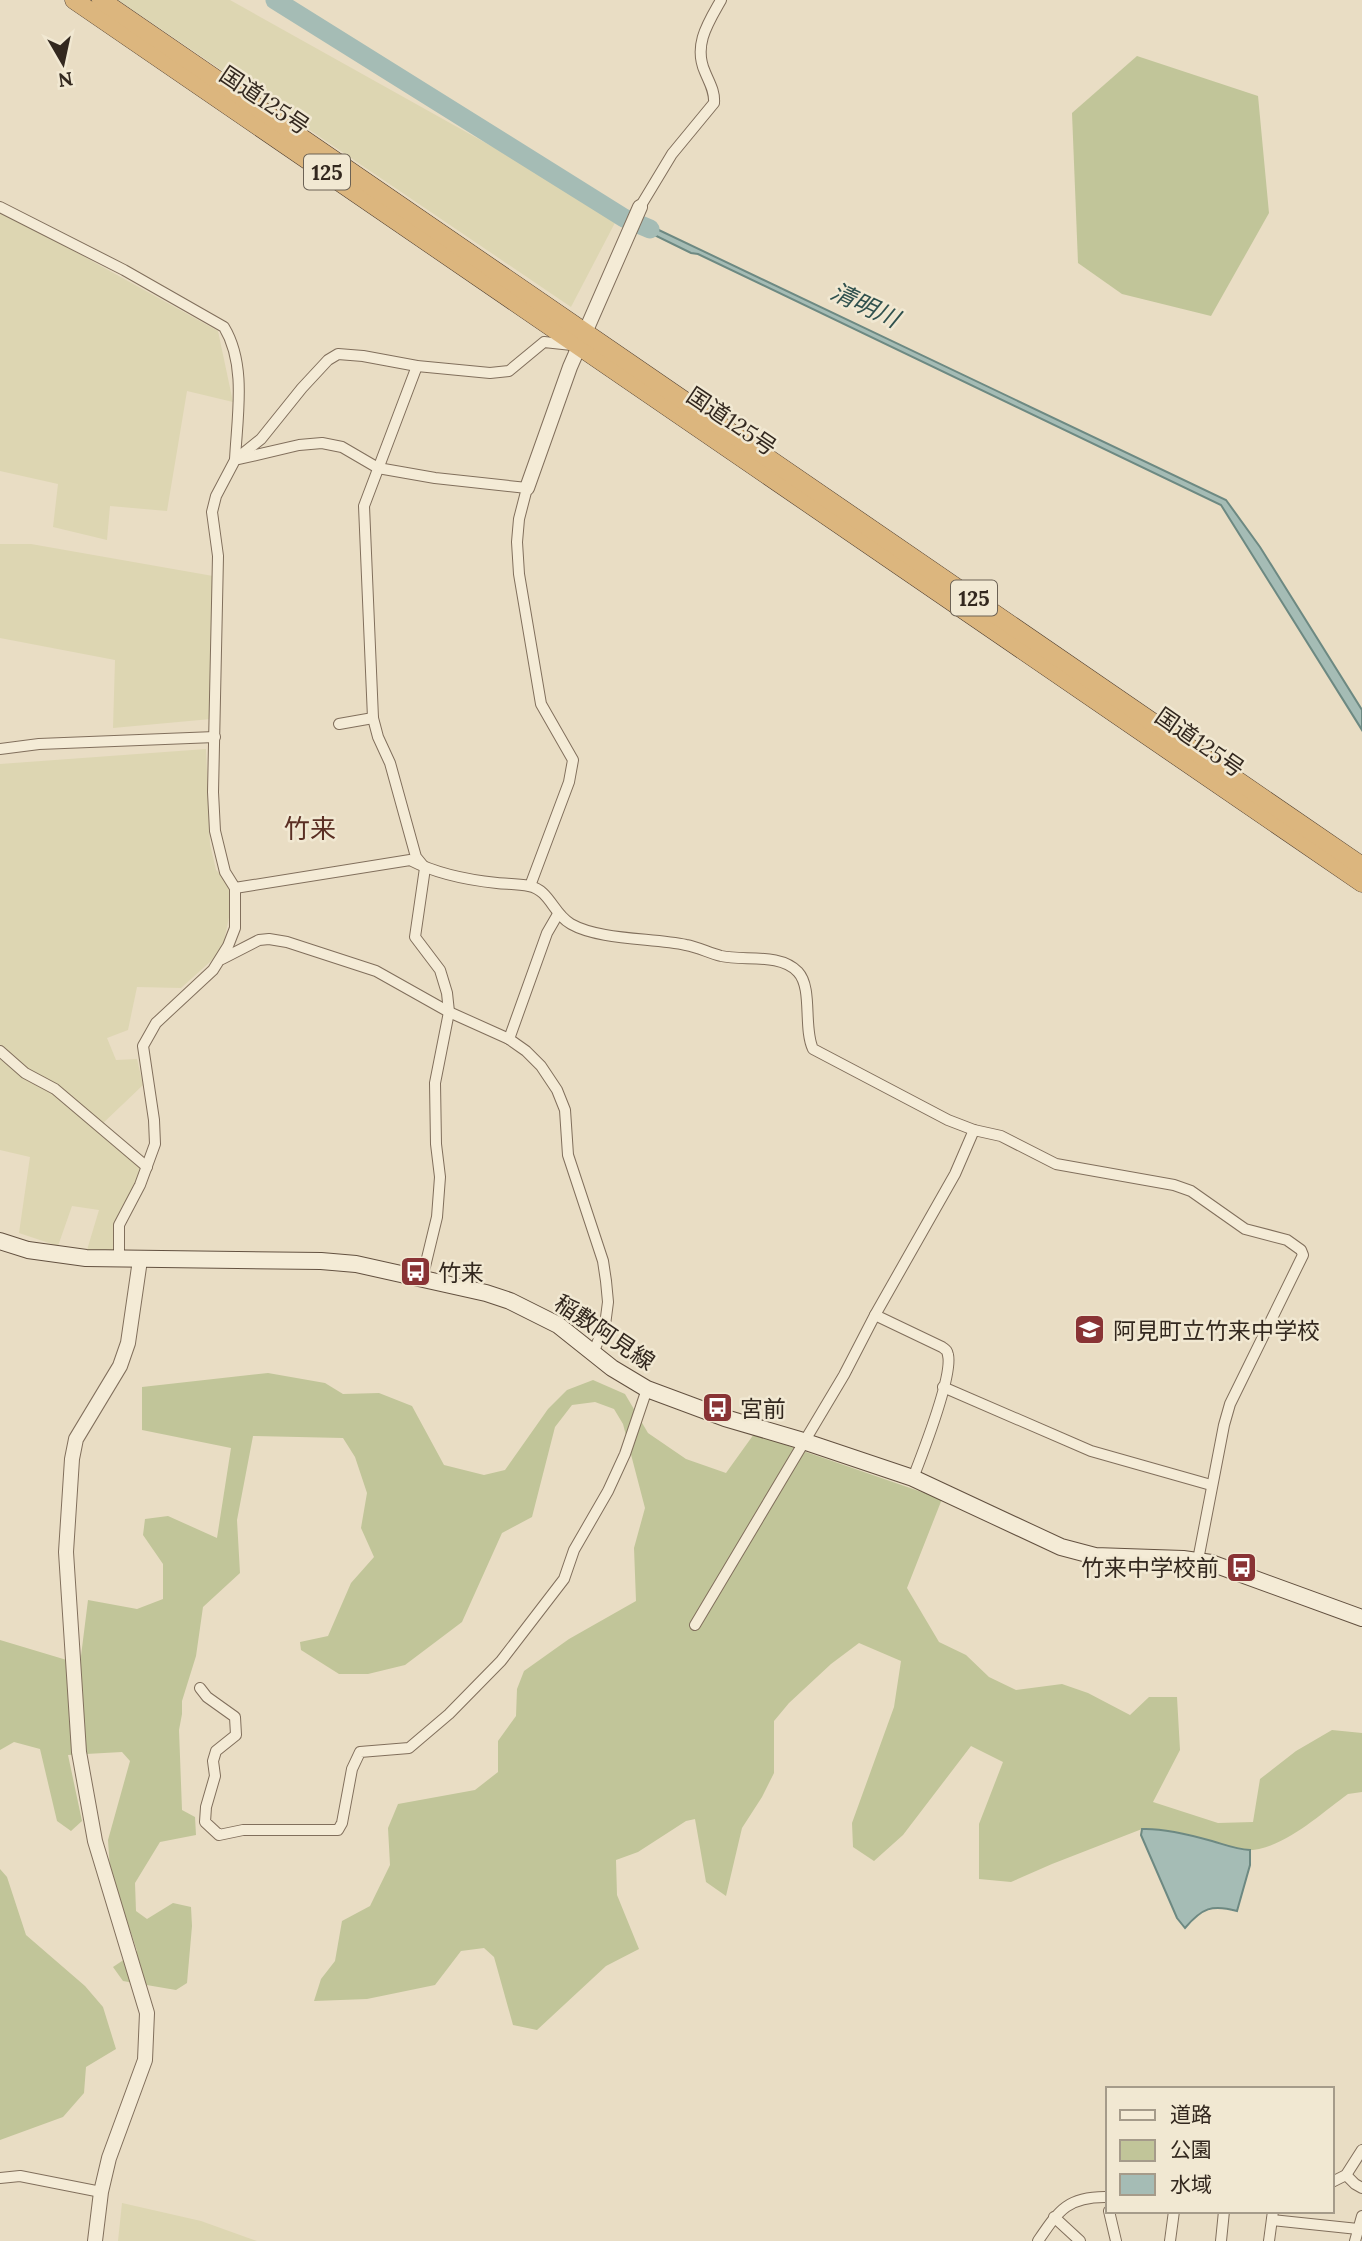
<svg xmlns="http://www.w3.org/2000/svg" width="1362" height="2241" font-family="Lora,'Noto Sans JP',serif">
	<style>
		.farmland { fill: #ddd6b2 }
		.green { fill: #c1c599 }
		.water { fill: #a5bcb5; stroke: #6d8982; stroke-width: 2 }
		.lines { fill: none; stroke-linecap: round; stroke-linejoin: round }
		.river { stroke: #a5bcb5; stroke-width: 19 }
		.minor-casing { stroke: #816f5c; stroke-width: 12 }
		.tertiary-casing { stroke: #816f5c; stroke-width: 16 }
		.secondary-casing { stroke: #635140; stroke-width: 18 }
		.trunk-casing { stroke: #4f3e30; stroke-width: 19 }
		.minor { stroke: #f4ebd6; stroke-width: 10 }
		.tertiary { stroke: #f4ebd6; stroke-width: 14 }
		.secondary { stroke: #f4ebd6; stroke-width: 16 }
		.trunk { stroke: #dcb67e; stroke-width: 18 }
		.labels { text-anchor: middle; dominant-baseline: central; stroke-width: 5; stroke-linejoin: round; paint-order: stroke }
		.shield { fill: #f1e8d2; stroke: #6c6255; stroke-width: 2 }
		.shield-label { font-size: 21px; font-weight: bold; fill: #33281f }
		.street-label { font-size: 23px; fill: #33281f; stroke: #f1e8d2 }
		.poi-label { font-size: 23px; fill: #33281f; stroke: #f1e8d2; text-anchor: start }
		.water-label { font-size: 24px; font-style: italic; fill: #30514e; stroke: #f1e8d2 }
		.quarter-label { font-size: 26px; fill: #5a2e23; stroke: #f1e8d2 }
	</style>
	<rect width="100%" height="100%" fill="#e9ddc4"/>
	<!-- farmland -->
	<g class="farmland">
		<polygon points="118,0 230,0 618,217 571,307"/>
		<polygon points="0,210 218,331 233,402 187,391 167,511 110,506 107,540 53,527 58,484 0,471"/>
		<polygon points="0,544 31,544 213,576 211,719 113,728 115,660 0,638"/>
		<polygon points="206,749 210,844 216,870 235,888 222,951 181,988 137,987 128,1030 107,1038 116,1060 137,1059 143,1085 101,1125 145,1165 114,1229 113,1251 87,1250 99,1210 72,1206 58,1246 19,1233 30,1157 0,1150 0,764"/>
		<polygon points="122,2203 201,2221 257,2241 118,2241"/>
	</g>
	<!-- green -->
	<g class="green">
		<polygon points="1137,56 1258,96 1269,213 1211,316 1122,294 1078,263 1072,113"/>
		<path d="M 268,1373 L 325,1383 L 343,1394 L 379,1393 L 412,1406 L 444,1465 L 484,1475 L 505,1470 L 548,1409 L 567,1390 L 593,1380 L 625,1394 L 648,1433 L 686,1459 L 726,1473 L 754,1434 L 942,1499 L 907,1588 L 939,1642 L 966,1655 L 989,1677 L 1016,1690 L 1062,1684 L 1088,1693 L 1130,1715 L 1149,1697 L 1177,1697 L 1180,1750 L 1153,1802 L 1218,1823 L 1253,1822 L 1260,1779 L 1296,1751 L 1332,1730 L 1362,1733 L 1362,1792 L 1348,1794 C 1317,1816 1272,1861 1231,1848 C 1202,1839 1172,1828 1142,1829 L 1052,1864 L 1011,1882 L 979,1879 L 979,1824 L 1003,1762 L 971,1746 L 903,1835 L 874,1861 L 853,1847 L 852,1823 L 894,1707 L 901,1661 L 859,1643 L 831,1664 L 789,1703 L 774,1721 L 774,1773 L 762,1797 L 742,1828 L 726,1896 L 706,1882 L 695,1819 L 686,1821 L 638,1852 L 616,1860 L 617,1895 L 639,1949 L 606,1966 L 537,2030 L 513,2025 L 494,1957 L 484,1948 L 461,1951 L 435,1985 L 367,1999 L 314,2001 L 321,1979 L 335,1961 L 342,1921 L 370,1906 L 390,1865 L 388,1828 L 398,1804 L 475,1790 L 498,1772 L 498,1741 L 516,1716 L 517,1689 L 524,1671 L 569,1639 L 636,1601 L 634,1548 L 645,1508 L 623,1424 L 614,1409 L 595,1402 L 572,1405 L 555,1427 L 532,1517 L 502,1533 L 462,1622 L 405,1665 L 368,1674 L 339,1674 L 301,1650 L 300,1642 L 328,1636 L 351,1583 L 374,1557 L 361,1528 L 367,1493 L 355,1457 L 343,1438 L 253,1436 L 237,1520 L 240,1573 L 203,1607 L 196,1656 L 182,1701 L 182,1714 L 179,1730 L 182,1810 L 195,1817 L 196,1835 L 160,1842 L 135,1883 L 136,1911 L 147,1919 L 173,1903 L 191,1907 L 192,1926 L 187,1983 L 176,1990 L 123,1981 L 113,1967 L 137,1951 L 110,1870 L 108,1840 L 130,1761 L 122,1752 L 68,1755 L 82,1821 L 71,1831 L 57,1821 L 40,1749 L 14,1742 L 0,1750 L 0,1640 L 80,1664 L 88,1600 L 137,1609 L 163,1599 L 163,1564 L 143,1535 L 145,1519 L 168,1516 L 217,1538 L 231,1448 L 142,1430 L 142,1387 Z"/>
		<polygon points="0,1869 7,1877 26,1935 85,1986 103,2007 116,2049 86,2067 84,2093 63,2117 0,2140"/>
	</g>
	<!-- water -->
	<g class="water">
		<polygon points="642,222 1226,500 1260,547 1362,710 1362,730 1221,505 698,254 691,253 640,228"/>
		<path d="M 1142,1829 C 1164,1828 1191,1835 1212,1841 C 1226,1845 1235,1849 1250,1850 L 1250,1865 L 1237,1911 C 1212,1904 1202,1908 1185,1928 L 1177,1918 L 1141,1835 Z"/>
	</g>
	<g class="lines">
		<!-- river -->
		<polyline class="river" points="275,0 624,218 650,229"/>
		<defs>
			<g id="minor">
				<path d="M 0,207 L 124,270 L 224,327 C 247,365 237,417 235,460"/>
				<path d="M 640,207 L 672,154 L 714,103 C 715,91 709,82 705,72 C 693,45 708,23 721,0"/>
				<polyline points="417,366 364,506 373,718 378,737 390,763 416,857 425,868 415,937 440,970 447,993 449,1012 435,1083 436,1144 440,1177 437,1217 422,1279"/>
				<polyline points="239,459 299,445 322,443 342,447 378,468 435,478 527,488 519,519 517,542 519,574 541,704 573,760 569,782 530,886"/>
				<polyline points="339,724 373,718"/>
				<polyline points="0,749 39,744 215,737"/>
				<path d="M 235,888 L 410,860 C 435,873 468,880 497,883 C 507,884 518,884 529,886 C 550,890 553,914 571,924 C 599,940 652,938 686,945 C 698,947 709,953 721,956 C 745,961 780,953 798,972 C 813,988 803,1028 813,1049 L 948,1120 L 974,1130 L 1001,1136 L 1056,1164 L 1174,1185 L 1191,1191 L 1245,1229 L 1287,1240 L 1301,1250 L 1303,1255 L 1230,1404 L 1224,1425 L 1198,1560"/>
				<polyline points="222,959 259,940 269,939 287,942 376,971 449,1012 509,1039 526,1051 541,1066 557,1090 565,1110 568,1155 603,1261 606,1281 608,1302 605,1325 593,1353"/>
				<polyline points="509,1039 547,933 558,914"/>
				<polyline points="0,1051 25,1073 55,1089 147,1167"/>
				<polyline points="119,1259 119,1225 140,1185 155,1144 154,1120 143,1046 156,1023 213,970 228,946 235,928 235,888 225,872 215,831 213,792 218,556 212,512 216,496 235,460 261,439 302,388 328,360 338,354 363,356 417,366 490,373 509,371 544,342 572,345"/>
				<polyline points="943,1387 1091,1451 1211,1485"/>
				<path d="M 913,1478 C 922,1455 953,1376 948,1355 C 947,1350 946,1350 942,1347 L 875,1315 L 955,1174 L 974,1130"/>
				<polyline points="695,1625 844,1375 875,1315"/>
				<polyline points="200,1688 207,1697 235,1717 236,1735 216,1751 213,1761 215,1776 206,1807 205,1822 219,1835 243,1830 338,1830 342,1823 352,1769 360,1752 409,1748 449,1714 501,1661 564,1579 574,1550 608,1491 625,1454 647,1389"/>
				<polyline points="1346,2175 1355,2184 1362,2188"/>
				<polyline points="0,2178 20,2176 101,2192"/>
				<polyline points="1332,2182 1346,2175 1362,2150"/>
				<polyline points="1109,2211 1116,2241"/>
				<polyline points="1054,2217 1080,2241"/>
				<polyline points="1272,2220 1358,2229"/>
				<path d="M 1038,2241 C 1059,2210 1068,2196 1108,2197"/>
				<polyline points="1170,2241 1174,2211"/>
				<polyline points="1221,2241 1224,2211"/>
				<polyline points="1269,2241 1273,2211"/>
				<polyline points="1355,2241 1362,2216"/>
			</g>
			<g id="tertiary">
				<polyline points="527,488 570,367 640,207"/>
				<polyline points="95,2241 101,2192 109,2158 145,2060 147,2013 95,1841 79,1752 66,1552 72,1459 76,1439 120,1366 128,1343 140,1260"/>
			</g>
			<polyline id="secondary" points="0,1241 28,1250 86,1258 321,1261 356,1264 486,1293 510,1301 558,1325 612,1368 647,1389 725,1418 803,1441 913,1478 1061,1547 1095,1556 1183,1559 1211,1563 1362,1618"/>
			<g id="trunk">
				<polyline points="74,0 1362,883"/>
				<polyline points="101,0 1362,866"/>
			</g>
		</defs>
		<!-- minor casing -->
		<use href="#minor" class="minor-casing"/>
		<!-- tertiary casing -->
		<use href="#tertiary" class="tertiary-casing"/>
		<!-- secondary casing -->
		<use href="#secondary" class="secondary-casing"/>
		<!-- trunk casing -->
		<use href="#trunk" class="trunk-casing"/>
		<!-- minor -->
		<use href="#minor" class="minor"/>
		<!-- tertiary -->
		<use href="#tertiary" class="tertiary"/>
		<!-- secondary -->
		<use href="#secondary" class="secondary"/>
		<!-- trunk -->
		<use href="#trunk" class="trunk"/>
	</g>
	<!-- icons -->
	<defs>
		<symbol id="bus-square" viewBox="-11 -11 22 22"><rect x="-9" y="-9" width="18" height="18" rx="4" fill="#893335" stroke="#f1e8d2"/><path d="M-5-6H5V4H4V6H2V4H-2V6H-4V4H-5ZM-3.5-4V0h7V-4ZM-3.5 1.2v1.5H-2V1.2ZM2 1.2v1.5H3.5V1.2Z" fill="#fff"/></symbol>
		<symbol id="school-square" viewBox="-11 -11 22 22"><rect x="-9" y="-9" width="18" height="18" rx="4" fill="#893335" stroke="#f1e8d2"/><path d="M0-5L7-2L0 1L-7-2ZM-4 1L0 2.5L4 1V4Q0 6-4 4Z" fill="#fff"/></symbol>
	</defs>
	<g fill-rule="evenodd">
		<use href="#bus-square" x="398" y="1254" width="35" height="35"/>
		<use href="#school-square" x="1072" y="1312" width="35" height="35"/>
		<use href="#bus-square" x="700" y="1390" width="35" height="35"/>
		<use href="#bus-square" x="1224" y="1550" width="35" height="35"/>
	</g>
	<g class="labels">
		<!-- shield labels -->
		<g class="shield">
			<rect x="304" y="154.5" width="46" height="35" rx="5"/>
			<rect x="951" y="580.5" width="46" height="35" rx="5"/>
		</g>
		<g class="shield-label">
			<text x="327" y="172">125</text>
			<text x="974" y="598">125</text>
		</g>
		<!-- street labels -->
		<g class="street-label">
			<text transform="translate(265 100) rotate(34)">国道125号</text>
			<text transform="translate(732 421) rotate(34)">国道125号</text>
			<text transform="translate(1200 742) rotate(35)">国道125号</text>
			<text transform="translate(605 1332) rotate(34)">稲敷阿見線</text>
		</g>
		<!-- poi labels -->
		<g class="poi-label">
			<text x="438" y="1272">竹来</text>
			<text x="1113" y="1330">阿見町立竹来中学校</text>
			<text x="740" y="1408">宮前</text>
			<text x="1219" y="1567" text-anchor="end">竹来中学校前</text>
		</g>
		<!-- water labels -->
		<g class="water-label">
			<text transform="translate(865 305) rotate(25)">清明川</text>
		</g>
		<!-- quarter labels -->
		<g class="quarter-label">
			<text x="310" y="828">竹来</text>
		</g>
	</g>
	<!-- legend -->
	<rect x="1106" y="2087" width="228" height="126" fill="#f1e8d2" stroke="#a59b8a" stroke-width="2"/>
	<rect x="1120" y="2110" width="35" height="10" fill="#f4ebd6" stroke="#a59b8a" stroke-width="2"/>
	<text x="1170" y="2122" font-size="21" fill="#33281f">道路</text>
	<rect x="1120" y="2140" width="35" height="21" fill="#c1c599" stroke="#a59b8a" stroke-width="2"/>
	<text x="1170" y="2157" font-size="21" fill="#33281f">公園</text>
	<rect x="1120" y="2174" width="35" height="21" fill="#a5bcb5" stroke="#a59b8a" stroke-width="2"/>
	<text x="1170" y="2192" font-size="21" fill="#33281f">水域</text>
	<!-- north arrow -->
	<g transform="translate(63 63) rotate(171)" stroke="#f1e8d2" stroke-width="5" paint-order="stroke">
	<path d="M0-5L12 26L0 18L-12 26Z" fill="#33281f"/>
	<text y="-10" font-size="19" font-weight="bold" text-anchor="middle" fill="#33281f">N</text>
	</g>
</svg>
